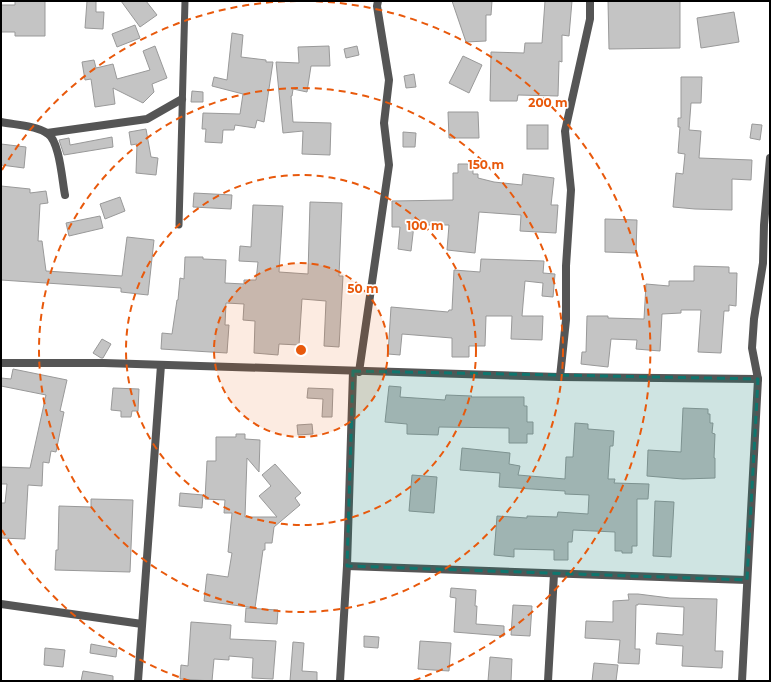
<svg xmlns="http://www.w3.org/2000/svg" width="771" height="682" font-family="Montserrat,sans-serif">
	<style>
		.building { fill: #c4c4c4; stroke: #999 }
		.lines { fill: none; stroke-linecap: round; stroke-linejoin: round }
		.service { stroke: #555; stroke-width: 7 }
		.minor { stroke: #555; stroke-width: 8 }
		.marked { fill: #0f766e; fill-opacity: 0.2; stroke: #0f766e; stroke-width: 3; stroke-dasharray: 8 5; stroke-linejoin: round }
		.ring { fill: none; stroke: #e8590c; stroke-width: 2; stroke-dasharray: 7 5 }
		.centre { fill: #e8590c; stroke: #fff; stroke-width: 2 }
		.ring-label { font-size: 12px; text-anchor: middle; font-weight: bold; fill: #e8590c; stroke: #fff; stroke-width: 3.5; stroke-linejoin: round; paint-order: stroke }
	</style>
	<rect width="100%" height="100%" fill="#fff"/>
	<!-- building -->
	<g class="building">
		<polygon points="15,1 45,1 45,36 15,36 15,32 1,32 1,5 15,5"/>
		<polygon points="87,1 96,1 96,12 104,12 103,29 85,28"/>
		<polygon points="121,1 146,1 157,15 140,27"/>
		<polygon points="452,1 492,1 491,15 486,15 486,41 466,42"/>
		<polygon points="545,1 572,1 569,36 562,35 562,62 559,61 558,96 518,95 517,101 490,101 491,52 524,53 525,43 542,43"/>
		<polygon points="608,1 680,1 680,48 609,49"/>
		<polygon points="734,12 739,42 701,48 697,18"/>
		<polygon points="135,25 140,38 117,47 112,34"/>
		<polygon points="232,33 243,35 241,57 266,60 266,62 273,62 264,122 257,120 255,128 235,125 234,130 223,130 222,143 205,142 206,129 202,129 203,113 240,114 243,94 212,86 214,77 227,80"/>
		<polygon points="155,46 167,78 152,84 154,92 143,103 113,88 115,104 95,107 91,79 85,80 82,62 94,60 96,68 113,64 117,79 150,70 143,51"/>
		<polygon points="329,46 330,66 311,66 307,92 293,89 292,96 291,96 293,122 331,123 330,155 302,154 303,131 283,133 276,62 299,63 298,47"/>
		<polygon points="357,46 359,55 346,58 344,49"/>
		<polygon points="463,56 482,65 469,93 449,83"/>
		<polygon points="414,74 416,87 406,88 404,76"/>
		<polygon points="681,77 702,77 701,103 691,103 689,130 701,131 699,158 752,160 751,180 732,179 732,210 695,209 673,207 676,173 683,174 685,154 678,153 680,127 678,127 678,118 681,118"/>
		<polygon points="192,91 203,92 203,102 191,102"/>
		<polygon points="448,112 478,112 479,138 449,138"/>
		<polygon points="752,124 762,125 760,140 750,138"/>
		<rect x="527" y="125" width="21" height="24"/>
		<polygon points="146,129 151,157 158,158 156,175 136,173 137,144 131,145 129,132"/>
		<polygon points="403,132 416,133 415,147 403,147"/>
		<polygon points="112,137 113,147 64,155 59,140 69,138 70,145"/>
		<polygon points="1,144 26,147 24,168 1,165"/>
		<polygon points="458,164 473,164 473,174 478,174 478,178 494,182 522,185 523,174 554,178 551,205 558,205 556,233 520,231 521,215 479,212 475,253 447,250 449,225 414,225 411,251 398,249 400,227 392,227 392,201 453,200 453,173 458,173"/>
		<polygon points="1,186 30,189 30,193 46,191 48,203 40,204 38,241 42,241 46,271 122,276 127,237 154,240 148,295 121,292 121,288 1,280"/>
		<polygon points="194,193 232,195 231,209 193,207"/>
		<polygon points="120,197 125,211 105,219 100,204"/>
		<polygon points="310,202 342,203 339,276 343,276 339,347 324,346 326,301 302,299 299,345 279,344 278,355 254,353 255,321 243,320 244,304 226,303 225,325 229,325 227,353 161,349 162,333 172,334 177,300 178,300 180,278 184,279 185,257 203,257 203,259 226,260 225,283 244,284 244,280 256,280 258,262 239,261 240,246 251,247 253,205 283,206 279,272 308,274"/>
		<polygon points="100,216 103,228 69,236 66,223"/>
		<polygon points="605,219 637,220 636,253 605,252"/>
		<polygon points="481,259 544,261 543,273 555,274 553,297 542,296 543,283 525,281 522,316 543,316 542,340 511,339 512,316 486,316 485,346 469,346 469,357 452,357 452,338 402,334 400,355 388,354 391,307 448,312 449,310 452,310 454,270 480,272"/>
		<polygon points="694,266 729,267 729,273 737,273 736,306 729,305 729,311 724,311 721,353 698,352 701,310 681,310 681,313 662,314 660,351 636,349 637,340 611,339 608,367 581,364 582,352 586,352 587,316 608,316 608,318 644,319 646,284 669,286 669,281 694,281"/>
		<polygon points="102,339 111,344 103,358 101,358 93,353"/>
		<polygon points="13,369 67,380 60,411 64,412 56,452 51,451 49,463 43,462 42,486 28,485 25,539 1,538 1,503 5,503 7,484 1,484 1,467 30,468 46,395 1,386 1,378 11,379"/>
		<polygon points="389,386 401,387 400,397 445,400 446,395 472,396 471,397 524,397 524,406 527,406 527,422 533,422 533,434 527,434 527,443 509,443 509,428 439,427 438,435 407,434 407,424 385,422"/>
		<polygon points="113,388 139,389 138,411 132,411 131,417 121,417 121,411 111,410"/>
		<polygon points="308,388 333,389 332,417 322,417 323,399 307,398"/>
		<polygon points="683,408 708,409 708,414 710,414 710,423 713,423 712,433 715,434 714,458 715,458 715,478 683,479 647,476 648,450 681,452"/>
		<polygon points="575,423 588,424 588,429 614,431 613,446 610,446 608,479 615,479 614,483 649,484 648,499 637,499 637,546 632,546 632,553 622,553 622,551 615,551 615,532 573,530 572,542 568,542 568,560 554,560 554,550 514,549 514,557 494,555 497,516 527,518 527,516 557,517 558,512 588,514 589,495 565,494 565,491 499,487 500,473 460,470 462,448 510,453 509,464 520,466 518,475 565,479 566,457 573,457"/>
		<polygon points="312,424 313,434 298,435 297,425"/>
		<polygon points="236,434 245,434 245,439 260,440 259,472 247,458 245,517 277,517 259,496 271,486 262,475 275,464 301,493 295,498 300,505 274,527 272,543 265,543 265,550 263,550 255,608 204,601 207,574 228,577 232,553 228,552 232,513 224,513 225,500 205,499 207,461 216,461 216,437 236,437"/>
		<polygon points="412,475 437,477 434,513 409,511"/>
		<polygon points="180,493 203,495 202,508 179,506"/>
		<polygon points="91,499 133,500 130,572 55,570 56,550 58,550 59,506 91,507"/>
		<polygon points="655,501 674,502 671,557 653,556"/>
		<polygon points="451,588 476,590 475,606 477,606 476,624 504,626 504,636 454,632 456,598 450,597"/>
		<polygon points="628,594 638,594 670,598 717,599 715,651 723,651 722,668 682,666 683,646 656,644 657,633 683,635 684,607 638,604 638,605 636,605 635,649 640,649 639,664 618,663 620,640 585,638 586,621 613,622 613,601 629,600"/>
		<polygon points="513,605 532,606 530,636 511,635"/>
		<polygon points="246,608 278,610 277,624 245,622"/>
		<polygon points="191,622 231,625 230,639 276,641 273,679 252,678 253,658 229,656 229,660 214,659 212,681 180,679 181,665 188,666"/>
		<polygon points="364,636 379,637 378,648 364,647"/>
		<polygon points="420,641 451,643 449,671 418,669"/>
		<polygon points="293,642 304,643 302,671 317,672 317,681 290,681"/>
		<polygon points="91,644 117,649 116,657 90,653"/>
		<polygon points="45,648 65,650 63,667 44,665"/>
		<polygon points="490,657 512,659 511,681 488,681"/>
		<polygon points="594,663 618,665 616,681 592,681"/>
		<polygon points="83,671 113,676 113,681 81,681"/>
	</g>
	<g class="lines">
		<!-- service -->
		<polyline class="service" points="179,225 185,1"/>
		<!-- minor -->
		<g class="minor">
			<path d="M 1,122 C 15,125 34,125 47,133 C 60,141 62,181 65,195"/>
			<polyline points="47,133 147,119 182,99"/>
			<polyline points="1,363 104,363 560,377 758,379 742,681"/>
			<polyline points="359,372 389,165 384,123 389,80 377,6 378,1"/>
			<polyline points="560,377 566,320 566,266 571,190 565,131 590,19 590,1"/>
			<polyline points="758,379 752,348 754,319 763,263 764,225 770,158"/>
			<polyline points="347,566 747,580"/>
			<polyline points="1,604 142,624"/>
			<polyline points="138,681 161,365"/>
			<polyline points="340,681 347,566 353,371"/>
			<polyline points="548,681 554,574"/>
		</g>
	</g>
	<!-- marked area -->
	<path class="marked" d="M 353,371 L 758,379 L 747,580 L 347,566 Z"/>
	<!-- distance rings -->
	<circle cx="301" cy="350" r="87" fill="#e8590c" fill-opacity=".12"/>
	<g class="ring">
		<circle cx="301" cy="350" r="87"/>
		<circle cx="301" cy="350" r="175"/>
		<circle cx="301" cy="350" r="262"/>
		<path d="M190 681A349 349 0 0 1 2 530M2 170A349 349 0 0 1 298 1M304 1A349 349 0 0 1 412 681"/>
	</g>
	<circle cx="301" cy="350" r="6" class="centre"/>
	<g class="ring-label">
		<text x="548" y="107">200 m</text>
		<text x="486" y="169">150 m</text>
		<text x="425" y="230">100 m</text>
		<text x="363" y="293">50 m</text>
	</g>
	<!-- border -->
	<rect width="771" height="682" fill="none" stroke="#000000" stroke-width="4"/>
</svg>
